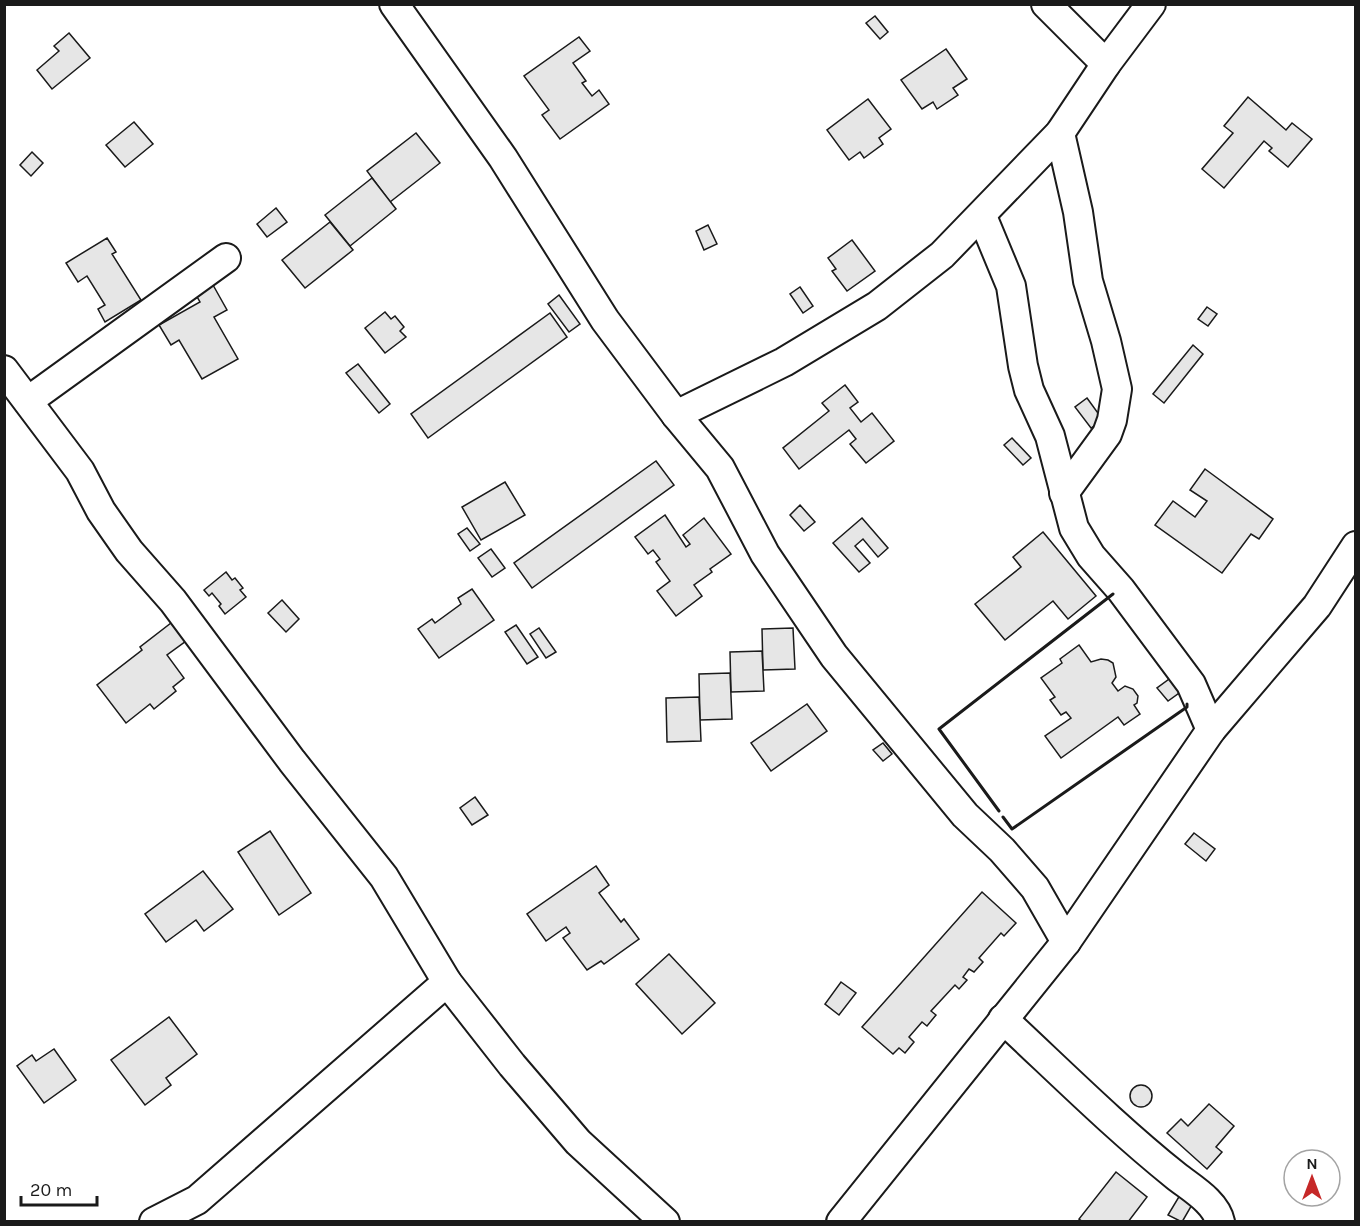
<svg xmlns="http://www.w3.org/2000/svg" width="1360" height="1226" font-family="Karla,sans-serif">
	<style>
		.building { fill: #e6e6e6; stroke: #1a1a1a; stroke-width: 1.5 }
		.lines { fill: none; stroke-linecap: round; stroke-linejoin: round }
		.minor-casing { stroke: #1a1a1a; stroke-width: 32 }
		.minor { stroke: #fff; stroke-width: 28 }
		.wall { stroke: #1a1a1a; stroke-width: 3 }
	</style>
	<rect width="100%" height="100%" fill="#fff"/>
	<!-- building -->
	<g class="building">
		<polygon points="875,16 888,32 880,39 866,23"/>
		<polygon points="69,33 90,58 52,89 37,70 59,51 54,46"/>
		<polygon points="579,37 590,51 573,63 586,81 582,83 592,96 599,90 609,104 560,139 542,115 549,110 524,76"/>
		<polygon points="946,49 967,79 953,88 958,95 937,109 933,102 922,109 901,80"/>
		<polygon points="1248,97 1286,130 1292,123 1312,139 1288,167 1269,151 1272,148 1264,141 1224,188 1202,169 1233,133 1224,126"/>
		<polygon points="868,99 891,129 879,138 883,144 864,158 860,152 849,160 827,130"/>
		<polygon points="134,122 153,144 125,167 106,145"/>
		<polygon points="416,133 440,163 390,202 367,171"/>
		<polygon points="32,152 43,163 31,176 20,165"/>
		<polygon points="372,178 396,209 350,246 325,215"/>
		<polygon points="276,208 287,222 267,237 257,224"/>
		<polygon points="330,222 353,250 305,288 282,260"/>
		<polygon points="708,225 717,244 704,250 696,231"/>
		<polygon points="107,238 116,252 112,254 141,300 105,322 98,309 105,305 87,276 78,282 66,263"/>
		<polygon points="852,240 875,271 847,291 832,271 836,269 828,258"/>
		<polygon points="213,285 227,310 214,317 238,359 202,379 179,340 171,345 159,325 200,302 196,295"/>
		<polygon points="800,287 813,306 803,313 790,294"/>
		<polygon points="559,295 580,324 569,332 548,304"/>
		<polygon points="1207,307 1217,314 1208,326 1198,319"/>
		<polygon points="385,312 391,319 395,316 404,327 400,331 406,337 385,353 365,328"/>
		<polygon points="550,313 567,337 428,438 411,414"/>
		<polygon points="1193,345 1203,354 1164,403 1153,394"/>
		<polygon points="358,364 390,404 379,413 346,373"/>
		<polygon points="845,385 858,402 850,408 861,422 872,413 894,441 866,463 850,444 856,439 849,430 799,469 783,448 829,411 822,403"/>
		<polygon points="1087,398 1103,420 1091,428 1075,407"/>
		<polygon points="1012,438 1031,458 1023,465 1004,445"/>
		<polygon points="656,461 674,485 532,588 514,563"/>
		<polygon points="1205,469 1273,519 1259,539 1251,534 1222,573 1155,525 1173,501 1195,517 1207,501 1190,490"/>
		<polygon points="505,482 525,515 481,540 462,507"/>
		<polygon points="800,505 815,522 804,531 790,515"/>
		<polygon points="665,515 686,547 690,544 683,535 704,518 731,554 710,569 712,572 694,585 702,596 676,616 657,591 670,581 656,562 660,559 653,550 648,554 635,537"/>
		<polygon points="862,518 888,548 878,557 863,539 855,546 870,563 859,572 833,543"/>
		<polygon points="467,528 480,544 470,551 458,534"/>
		<polygon points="1043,532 1096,596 1068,619 1053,601 1005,640 975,604 1021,567 1013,557"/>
		<polygon points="491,549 505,568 492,577 478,558"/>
		<polygon points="226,572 232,580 235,578 243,588 240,590 246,597 225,614 219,606 221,604 212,593 209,596 204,590"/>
		<polygon points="472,589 494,620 439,658 418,629 432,619 435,623 461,604 458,598"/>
		<polygon points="282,600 299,619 286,632 268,613"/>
		<polygon points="171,623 186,641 167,655 184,678 173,687 176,691 154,709 150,704 126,723 97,685 142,650 140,647"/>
		<polygon points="516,625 538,657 527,664 505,632"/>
		<polygon points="539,628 556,652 546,658 530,634"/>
		<polygon points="793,628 795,669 763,670 762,629"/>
		<polygon points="1079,645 1091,662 1101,659 1108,660 1113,663 1116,677 1112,683 1118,691 1125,686 1133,689 1138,696 1137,703 1134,705 1140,714 1124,725 1118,717 1061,758 1045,736 1071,718 1066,712 1061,715 1050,700 1055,697 1041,678 1062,663 1060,659"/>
		<polygon points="762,651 764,691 731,692 730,652"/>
		<polygon points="730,673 732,719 700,720 699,674"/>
		<polygon points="1176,674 1186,688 1168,701 1157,688"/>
		<polygon points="699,697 701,741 667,742 666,698"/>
		<polygon points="807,704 827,731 771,771 751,743"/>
		<polygon points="883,743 892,754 883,761 873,750"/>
		<polygon points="475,797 488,815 472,825 460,808"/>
		<polygon points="270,831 311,893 279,915 238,852"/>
		<polygon points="1194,833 1215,849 1206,861 1185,844"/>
		<polygon points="596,866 609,885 599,893 621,922 624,919 639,939 604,964 601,961 587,970 563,938 570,933 566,927 546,941 527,914"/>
		<polygon points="203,871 233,909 204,931 196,920 166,942 145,914"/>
		<polygon points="982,892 1016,923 1004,936 1001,933 979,958 983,962 974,972 969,969 963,977 967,980 959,989 955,985 931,1011 936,1015 927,1026 922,1022 909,1037 914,1042 905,1053 899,1048 893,1054 862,1027"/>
		<polygon points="669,954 715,1003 682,1034 636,984"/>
		<polygon points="841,982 856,993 839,1015 825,1004"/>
		<polygon points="169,1017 197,1054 166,1078 171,1085 145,1105 111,1060"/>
		<polygon points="54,1049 76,1080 44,1103 17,1066 32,1055 36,1061"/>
		<circle cx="1141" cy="1096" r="11"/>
		<polygon points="1209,1104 1234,1126 1216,1147 1222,1152 1207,1169 1167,1133 1181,1119 1188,1126"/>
		<polygon points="1116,1172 1147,1197 1128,1222 1083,1222 1079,1219"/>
		<polygon points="1180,1195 1193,1203 1182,1222 1168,1215"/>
	</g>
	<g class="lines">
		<defs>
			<g id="minor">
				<polyline points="394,4 503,158 605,320 676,415 720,468 765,554 834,656 965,815 1002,850 1035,888 1066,942"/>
				<polyline points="1046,4 1106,64 1151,4"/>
				<polyline points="1060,133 1078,212 1088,281 1106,341 1117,389 1112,420 1107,434 1064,493"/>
				<polyline points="982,216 1011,286 1023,366 1029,390 1050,436 1074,528 1091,556 1121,590 1191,684 1211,730"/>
				<polyline points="4,370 80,471 101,511 129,551 173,601 292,761 384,877 447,982"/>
				<polyline points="28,401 226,258"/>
				<polyline points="676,415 784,362 877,306 942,255 1060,133 1106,64"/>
				<path d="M 1003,1019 C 1060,1072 1115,1127 1176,1176 C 1191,1188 1216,1202 1220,1222"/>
				<polyline points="154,1222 197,1200 447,982 512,1065 578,1142 665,1222"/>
				<polyline points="841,1222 1066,942 1211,730 1317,606 1356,546"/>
			</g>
		</defs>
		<!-- minor casing -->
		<use href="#minor" class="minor-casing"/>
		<!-- minor -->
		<use href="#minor" class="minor"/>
		<!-- wall -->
		<g class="wall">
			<polyline points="999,811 939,729 1113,594"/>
			<polyline points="1003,817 1012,829 1187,707 1187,704"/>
		</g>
	</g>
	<!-- border -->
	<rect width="1360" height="1226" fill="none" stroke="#1a1a1a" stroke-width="12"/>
	<!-- north arrow -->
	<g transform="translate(1312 1178)"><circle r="28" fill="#ffffff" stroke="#a3a3a3" stroke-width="1.5"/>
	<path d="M0-4.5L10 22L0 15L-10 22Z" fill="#c62828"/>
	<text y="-9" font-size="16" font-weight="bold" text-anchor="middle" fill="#1a1a1a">N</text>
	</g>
	<!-- scale -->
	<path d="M21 1196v9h76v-9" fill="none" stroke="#1a1a1a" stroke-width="3"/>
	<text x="30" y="1196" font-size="18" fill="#1a1a1a" stroke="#ffffff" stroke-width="4.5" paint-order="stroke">20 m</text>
</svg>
